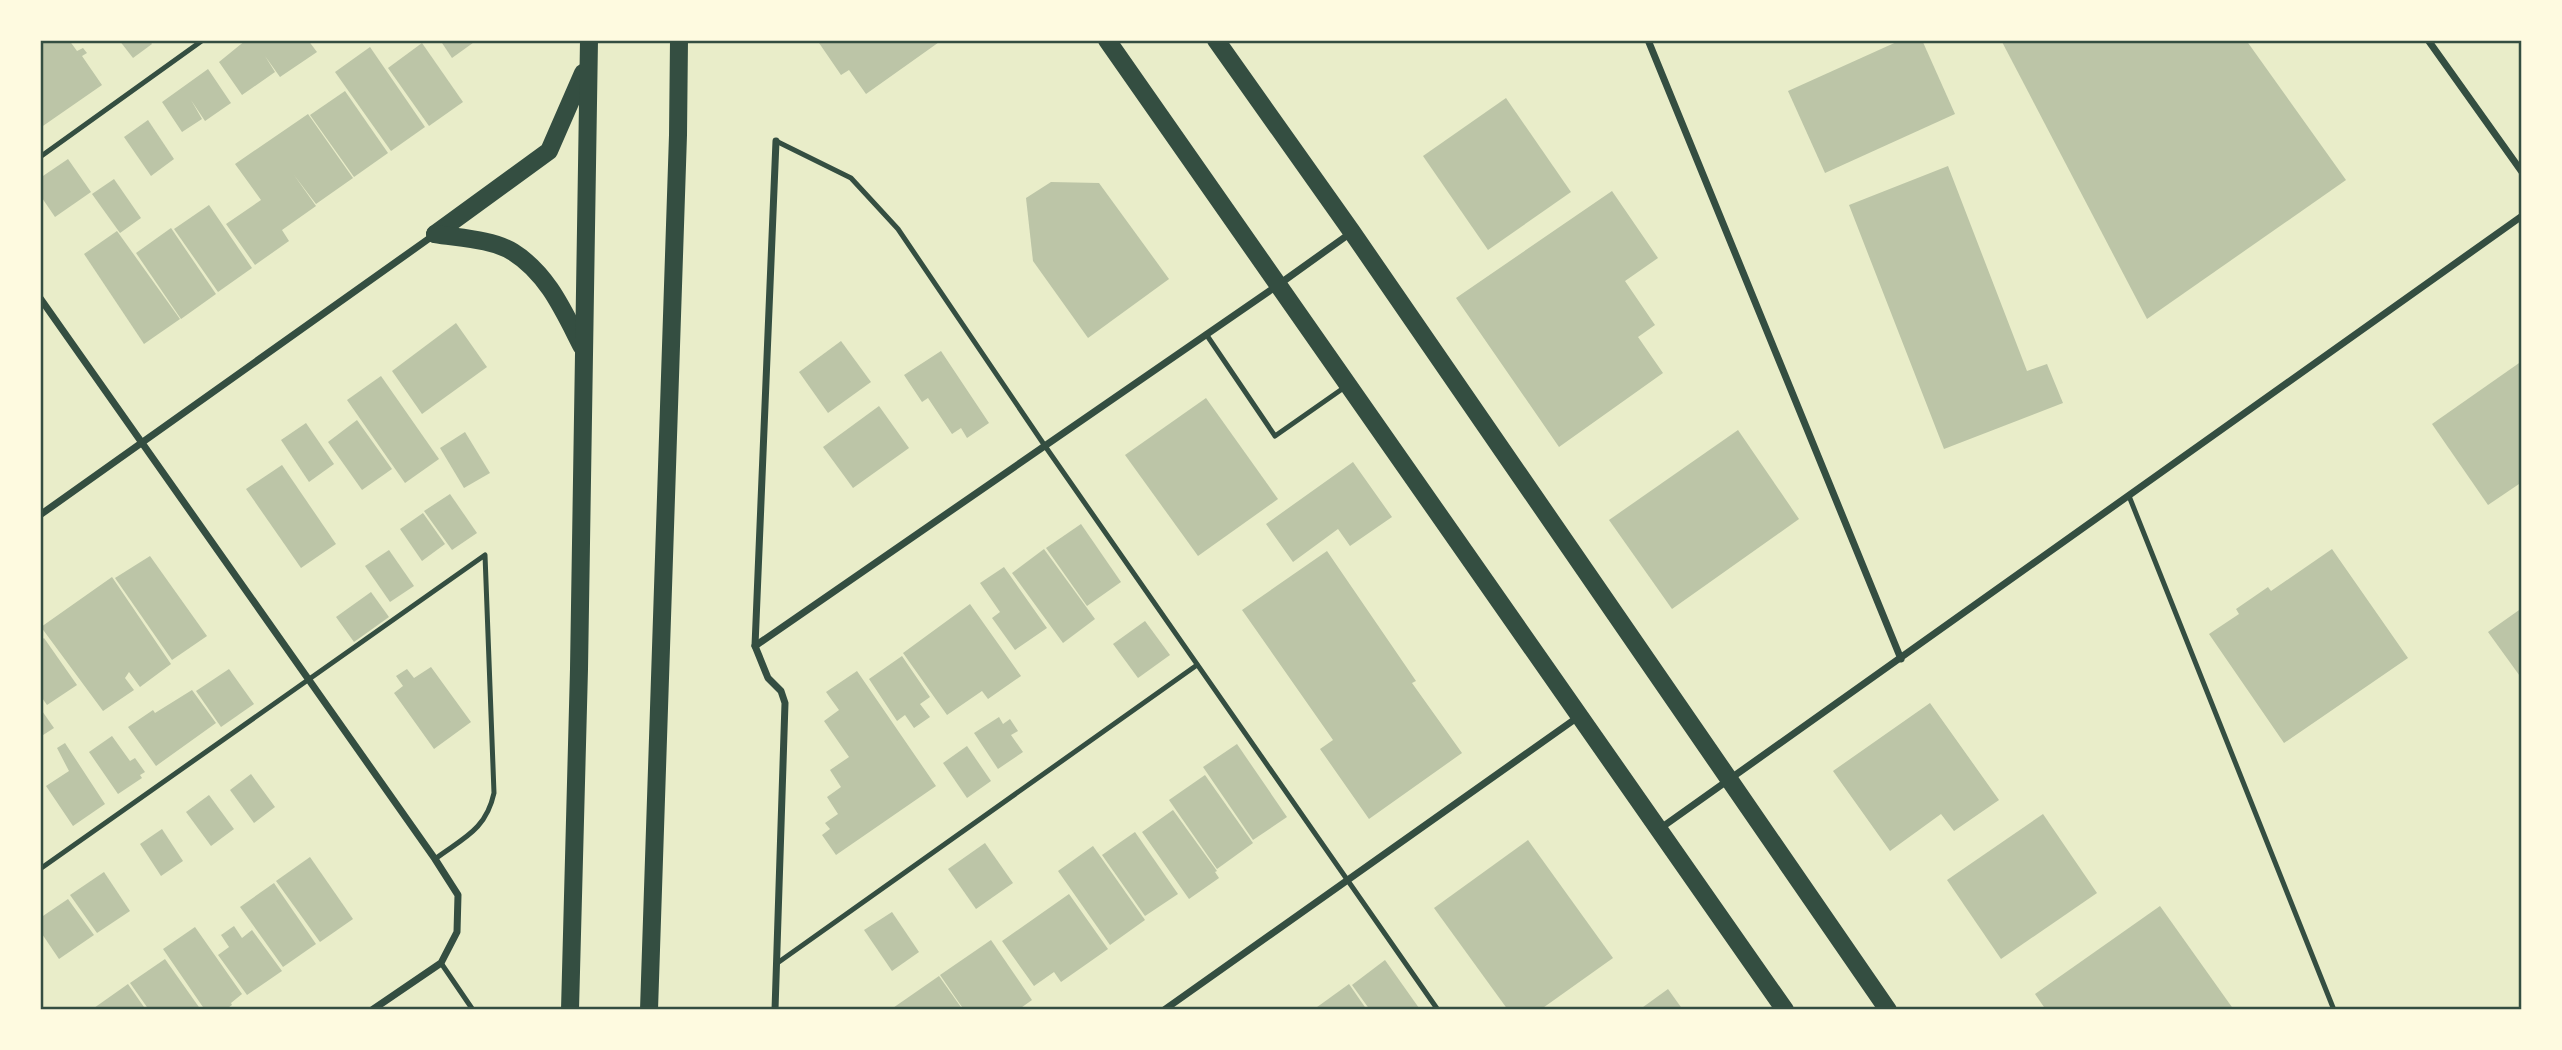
<svg xmlns="http://www.w3.org/2000/svg" width="2562" height="1050" font-family="'Zilla Slab',serif">
	<style>
		.building { fill: #bcc5a7 }
		.lines { fill: none; stroke-linecap: round; stroke-linejoin: round }
		.service { stroke: #344e41; stroke-width: 5 }
		.minor { stroke: #344e41; stroke-width: 7 }
		.primary { stroke: #344e41; stroke-width: 18 }
		.neatline { fill: none; stroke: #344e41; stroke-width: 2.5 }
	</style>
	<rect width="100%" height="100%" fill="#e9edc9"/>
	<!-- building -->
	<g class="building">
		<polygon points="40,40 69,40 77,51 83,48 87,53 82,56 102,85 40,128"/>
		<polygon points="119,40 149,40 152,44 133,58"/>
		<polygon points="246,40 308,40 317,52 280,77 265,56 275,72 242,95 219,62"/>
		<polygon points="440,40 477,40 452,58"/>
		<polygon points="817,40 942,40 866,94 849,70 841,75"/>
		<polygon points="1901,40 1922,40 1955,114 1825,173 1788,91"/>
		<polygon points="2001,40 2246,40 2346,180 2147,319"/>
		<polygon points="422,43 463,102 429,126 388,68"/>
		<polygon points="370,47 425,127 391,151 335,72"/>
		<polygon points="208,69 231,103 205,121 191,100 202,119 182,132 162,102"/>
		<polygon points="345,91 388,153 354,177 310,115"/>
		<polygon points="1506,98 1571,192 1488,250 1423,156"/>
		<polygon points="308,114 353,178 316,204 294,175 316,206 282,230 289,241 255,265 226,224 261,200 235,164"/>
		<polygon points="148,120 174,159 151,176 124,137"/>
		<polygon points="68,159 91,192 55,217 40,195 40,178"/>
		<polygon points="1948,166 2027,371 2047,364 2063,403 1944,449 1849,205"/>
		<polygon points="114,179 141,218 120,233 92,194"/>
		<polygon points="1051,182 1099,183 1169,279 1088,338 1033,261 1026,198"/>
		<polygon points="1612,191 1658,258 1625,281 1655,325 1638,337 1663,373 1559,447 1456,298"/>
		<polygon points="209,205 252,268 218,292 174,229"/>
		<polygon points="171,228 216,294 181,319 136,253"/>
		<polygon points="117,231 180,319 144,344 84,254"/>
		<polygon points="456,323 487,367 422,414 392,371"/>
		<polygon points="841,341 871,382 828,413 799,372"/>
		<polygon points="941,351 989,423 967,438 961,428 952,434 928,398 922,402 904,375"/>
		<polygon points="2522,361 2522,482 2488,505 2432,424"/>
		<polygon points="381,376 439,459 405,483 347,400"/>
		<polygon points="1206,398 1278,499 1198,556 1125,455"/>
		<polygon points="879,406 909,448 853,488 823,447"/>
		<polygon points="357,420 392,469 362,490 328,442"/>
		<polygon points="306,423 334,464 309,482 281,440"/>
		<polygon points="1738,430 1799,519 1672,609 1609,520"/>
		<polygon points="465,432 490,473 464,488 440,448"/>
		<polygon points="1353,462 1392,517 1350,546 1338,529 1293,562 1266,524"/>
		<polygon points="282,465 336,544 301,568 246,489"/>
		<polygon points="450,494 477,533 452,550 424,511"/>
		<polygon points="423,513 445,544 422,561 400,529"/>
		<polygon points="1081,524 1121,582 1087,606 1046,548"/>
		<polygon points="1044,549 1095,619 1063,643 1012,573"/>
		<polygon points="2332,549 2408,658 2284,743 2209,634 2239,614 2236,609 2268,587 2271,591"/>
		<polygon points="389,550 414,586 390,602 365,566"/>
		<polygon points="1327,551 1416,681 1412,683 1462,753 1369,819 1320,749 1333,740 1242,610"/>
		<polygon points="150,556 207,636 172,660 115,578"/>
		<polygon points="1004,567 1047,628 1015,650 992,618 1000,612 980,583"/>
		<polygon points="112,577 171,664 140,687 129,672 125,678 134,690 103,711 41,627"/>
		<polygon points="371,592 389,617 354,642 336,617"/>
		<polygon points="970,604 1021,676 988,699 982,691 947,715 903,653"/>
		<polygon points="2522,608 2522,679 2488,632"/>
		<polygon points="1145,621 1170,655 1138,678 1113,644"/>
		<polygon points="44,638 77,685 47,705 40,695 40,641"/>
		<polygon points="902,656 930,697 920,704 930,717 914,728 905,715 897,721 869,679"/>
		<polygon points="431,667 471,722 434,749 394,693 403,686 396,676 407,669 414,678"/>
		<polygon points="229,669 254,704 221,727 196,691"/>
		<polygon points="857,671 936,786 836,855 822,835 830,829 825,823 838,814 827,797 841,787 830,770 849,757 824,721 839,710 826,692"/>
		<polygon points="192,690 216,723 156,766 128,727 153,710 155,713"/>
		<polygon points="1930,703 1999,800 1954,831 1941,814 1890,851 1833,771"/>
		<polygon points="40,708 54,728 40,737"/>
		<polygon points="999,717 1003,724 1010,719 1018,731 1011,735 1023,752 998,769 974,733"/>
		<polygon points="112,736 130,761 135,758 145,772 140,775 142,778 118,794 89,752"/>
		<polygon points="65,743 105,804 73,826 46,786 69,771 57,748"/>
		<polygon points="1237,744 1287,817 1253,840 1203,767"/>
		<polygon points="967,746 991,781 967,798 943,763"/>
		<polygon points="251,774 275,807 254,823 230,790"/>
		<polygon points="1205,775 1253,843 1217,869 1169,800"/>
		<polygon points="209,795 234,829 211,846 186,812"/>
		<polygon points="1173,810 1217,871 1215,872 1219,878 1189,899 1142,832"/>
		<polygon points="2043,814 2097,893 2001,959 1947,880"/>
		<polygon points="162,829 183,861 161,876 140,844"/>
		<polygon points="1135,832 1178,894 1145,916 1102,855"/>
		<polygon points="1528,840 1613,958 1540,1010 1508,1010 1434,908"/>
		<polygon points="985,843 1013,883 976,909 948,869"/>
		<polygon points="1093,846 1145,920 1110,945 1058,871"/>
		<polygon points="310,857 353,919 320,942 276,881"/>
		<polygon points="104,872 130,911 97,933 70,895"/>
		<polygon points="274,883 316,944 283,967 240,907"/>
		<polygon points="1069,894 1108,949 1061,982 1054,972 1034,986 1002,941"/>
		<polygon points="68,899 94,935 59,959 40,931 40,918"/>
		<polygon points="2160,906 2234,1010 2046,1010 2035,994"/>
		<polygon points="892,912 919,952 892,971 864,930"/>
		<polygon points="234,926 242,938 252,930 282,971 247,995 218,955 229,947 221,935"/>
		<polygon points="195,927 242,994 231,1003 232,1005 225,1010 205,1010 163,949"/>
		<polygon points="991,940 1032,1000 1018,1010 964,1010 940,975"/>
		<polygon points="165,959 201,1010 149,1010 130,983"/>
		<polygon points="1385,960 1419,1008 1417,1010 1370,1010 1352,985"/>
		<polygon points="939,976 963,1010 890,1010"/>
		<polygon points="128,984 146,1010 95,1010 94,1008"/>
		<polygon points="1349,984 1367,1010 1313,1010"/>
		<polygon points="1668,989 1683,1010 1639,1010"/>
	</g>
	<g class="lines">
		<!-- service -->
		<g class="service">
			<polyline points="776,141 851,178 898,229 1045,446 1438,1010"/>
			<polyline points="40,157 203,40"/>
			<polyline points="1206,334 1275,436 1345,387"/>
			<polyline points="2129,496 2334,1010"/>
			<path d="M 40,869 L 485,555 L 494,793 C 486,830 463,838 435,859"/>
			<polyline points="441,963 473,1010"/>
			<polyline points="776,964 1197,665"/>
		</g>
		<!-- minor -->
		<g class="minor">
			<polyline points="1648,40 1901,659"/>
			<polyline points="2428,40 2522,172"/>
			<polyline points="40,298 435,859 458,895 457,932 441,963 372,1010"/>
			<polyline points="40,515 434,235"/>
			<polyline points="755,646 1278,285 1352,232"/>
			<polyline points="1658,830 2522,216"/>
			<polyline points="775,1010 785,703 781,691 768,678 755,646 776,141"/>
			<polyline points="1164,1010 1578,717"/>
		</g>
		<!-- primary -->
		<g class="primary">
			<path d="M 1107,40 C 1333,363 1558,687 1785,1010"/>
			<polyline points="1216,40 1352,232 1888,1010"/>
			<polyline points="435,234 549,151 583,73"/>
			<path d="M 435,234 C 459,238 492,239 513,252 C 548,274 564,312 582,347"/>
			<polyline points="570,1010 579,669 589,40"/>
			<polyline points="649,1010 678,135 679,40"/>
		</g>
	</g>
	<!-- border -->
	<rect width="2562" height="1050" fill="none" stroke="#fefae0" stroke-width="84"/>
	<rect x="42" y="42" width="2478" height="966" class="neatline"/>
</svg>
